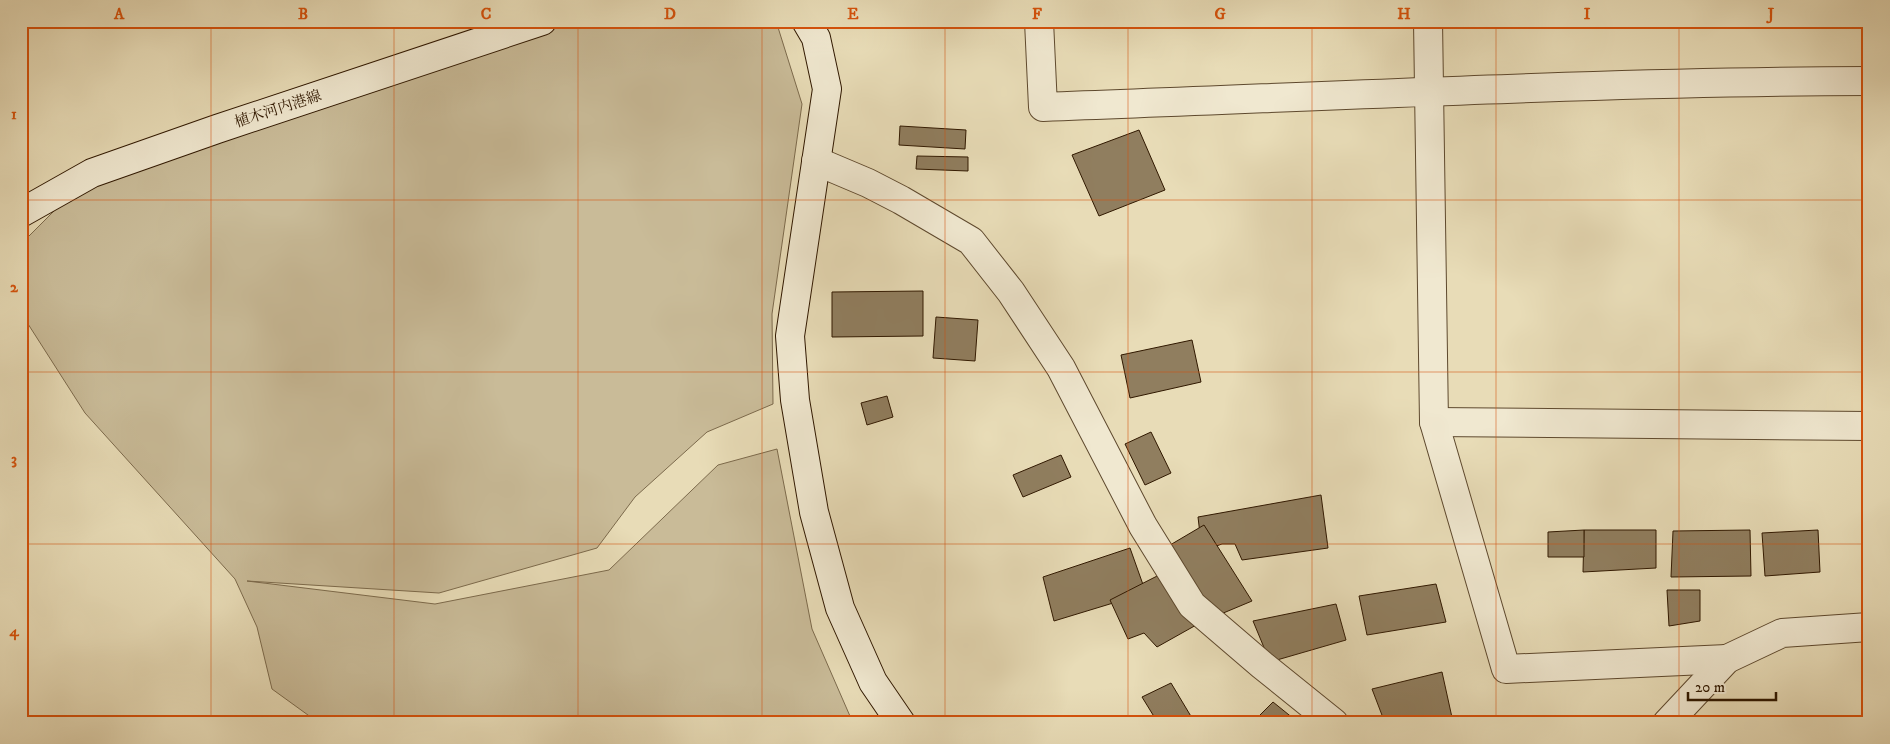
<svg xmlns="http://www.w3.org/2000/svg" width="1890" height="744" font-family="'IM FELL DW Pica','Noto Serif JP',serif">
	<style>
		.green { fill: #c9bb98; stroke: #7c6a4c }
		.building { fill: #907e5f; stroke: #301800 }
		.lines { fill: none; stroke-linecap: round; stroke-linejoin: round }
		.street-casing { stroke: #5e492e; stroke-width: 30 }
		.secondary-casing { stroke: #301800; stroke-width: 30 }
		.street { stroke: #f0e8d0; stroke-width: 28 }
		.secondary { stroke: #f0e8d0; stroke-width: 28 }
		.grid { fill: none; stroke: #d6520b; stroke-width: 1; stroke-opacity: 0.55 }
		.labels { text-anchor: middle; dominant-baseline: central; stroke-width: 4.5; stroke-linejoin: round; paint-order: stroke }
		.street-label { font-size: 15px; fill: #301800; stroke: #f0e8d0 }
		.neatline { fill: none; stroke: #d6520b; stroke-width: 2 }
		.grid-label { font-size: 16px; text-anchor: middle; font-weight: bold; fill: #d6520b }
	</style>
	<rect width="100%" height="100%" fill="#e8dcb7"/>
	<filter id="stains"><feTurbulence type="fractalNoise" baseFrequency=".004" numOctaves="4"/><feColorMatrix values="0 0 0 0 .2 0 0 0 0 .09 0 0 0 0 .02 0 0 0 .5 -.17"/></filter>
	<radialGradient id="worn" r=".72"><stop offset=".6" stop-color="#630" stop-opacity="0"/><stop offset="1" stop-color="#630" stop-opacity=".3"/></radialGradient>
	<!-- green -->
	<polygon class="green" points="516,21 776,21 802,104 772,314 773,404 707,432 635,497 597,548 439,593 247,581 435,604 609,570 718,465 777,449 812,629 853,723 319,723 272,689 257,627 235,579 85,413 21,313 21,244 92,173"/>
	<!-- building -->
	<g class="building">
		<polygon points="900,126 966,130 965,149 899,145"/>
		<polygon points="1139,130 1165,190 1099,216 1072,155"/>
		<polygon points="917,156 968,157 968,171 916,169"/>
		<polygon points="923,291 923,336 832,337 832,292"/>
		<polygon points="936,317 978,320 975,361 933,358"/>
		<polygon points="1192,340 1201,382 1130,398 1121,355"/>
		<polygon points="887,396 893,417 867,425 861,403"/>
		<polygon points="1151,432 1171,473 1145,485 1125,444"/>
		<polygon points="1061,455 1071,477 1023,497 1013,475"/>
		<polygon points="1321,495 1328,548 1242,560 1235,544 1222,544 1202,551 1198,517"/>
		<polygon points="1204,525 1252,601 1209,619 1165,548"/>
		<polygon points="1584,530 1656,530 1656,568 1583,572"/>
		<polygon points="1584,530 1584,557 1548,557 1548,532"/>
		<polygon points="1750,530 1751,576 1671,577 1673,531"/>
		<polygon points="1818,530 1820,572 1765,576 1762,533"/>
		<polygon points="1130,548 1146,593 1054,621 1043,577"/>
		<polygon points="1165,572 1198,624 1157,647 1144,633 1128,639 1110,600"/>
		<polygon points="1436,584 1446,622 1367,635 1359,596"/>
		<polygon points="1667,590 1700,590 1700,621 1669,626"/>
		<polygon points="1336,604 1346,640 1270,662 1253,621"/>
		<polygon points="1442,672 1453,722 1385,723 1372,689"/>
		<polygon points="1171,683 1195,723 1158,723 1142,697"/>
		<polygon points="1273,702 1299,723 1252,723"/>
	</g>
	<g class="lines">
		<defs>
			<g id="street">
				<path d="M 1039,21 L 1043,107 C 1319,97 1593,82 1869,81"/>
				<polyline points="1428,21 1434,422 1506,669 1727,659"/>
				<polyline points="816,161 868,183 901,200 971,241 1011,292 1061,368 1143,526 1192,605 1262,665 1334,723"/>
				<polyline points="1434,422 1869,426"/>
				<polyline points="1667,723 1727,659 1782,633 1869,627"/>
			</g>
			<g id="secondary">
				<polyline points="806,21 816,38 827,89 790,336 795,400 814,512 840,608 873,682 901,723"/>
				<polyline points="21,213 92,173 217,129 542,21"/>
			</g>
		</defs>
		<!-- street casing -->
		<use href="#street" class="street-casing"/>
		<!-- secondary casing -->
		<use href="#secondary" class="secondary-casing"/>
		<!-- street -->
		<use href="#street" class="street"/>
		<!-- secondary -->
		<use href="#secondary" class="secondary"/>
	</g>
	<!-- grid -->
	<path class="grid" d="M 211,21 L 211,723M 394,21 L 394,723M 578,21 L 578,723M 762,21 L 762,723M 945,21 L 945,723M 1128,21 L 1128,723M 1312,21 L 1312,723M 1496,21 L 1496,723M 1679,21 L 1679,723M 21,200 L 1869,200M 21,372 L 1869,372M 21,544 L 1869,544"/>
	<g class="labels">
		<!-- street labels -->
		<g class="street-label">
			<text transform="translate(278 109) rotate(-18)">植木河内港線</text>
		</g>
	</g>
	<!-- margin -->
	<rect width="1890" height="744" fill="none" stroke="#e8dcb7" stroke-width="55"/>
	<!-- scale -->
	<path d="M1688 692v8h88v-8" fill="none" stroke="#301800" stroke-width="2.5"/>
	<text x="1695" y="692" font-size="15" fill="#301800" stroke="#f0e8d0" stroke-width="4" paint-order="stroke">20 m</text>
	<rect x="28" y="28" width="1834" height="688" class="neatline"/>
	<g class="grid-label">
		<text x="119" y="19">A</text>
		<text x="303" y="19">B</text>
		<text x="486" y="19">C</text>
		<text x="670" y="19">D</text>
		<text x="853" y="19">E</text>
		<text x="1037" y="19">F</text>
		<text x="1220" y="19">G</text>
		<text x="1404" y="19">H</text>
		<text x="1587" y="19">I</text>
		<text x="1771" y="19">J</text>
		<text x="14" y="119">1</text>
		<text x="14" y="292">2</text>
		<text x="14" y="464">3</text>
		<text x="14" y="636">4</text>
	</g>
	<rect width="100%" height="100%" filter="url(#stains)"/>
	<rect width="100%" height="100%" fill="url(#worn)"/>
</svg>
